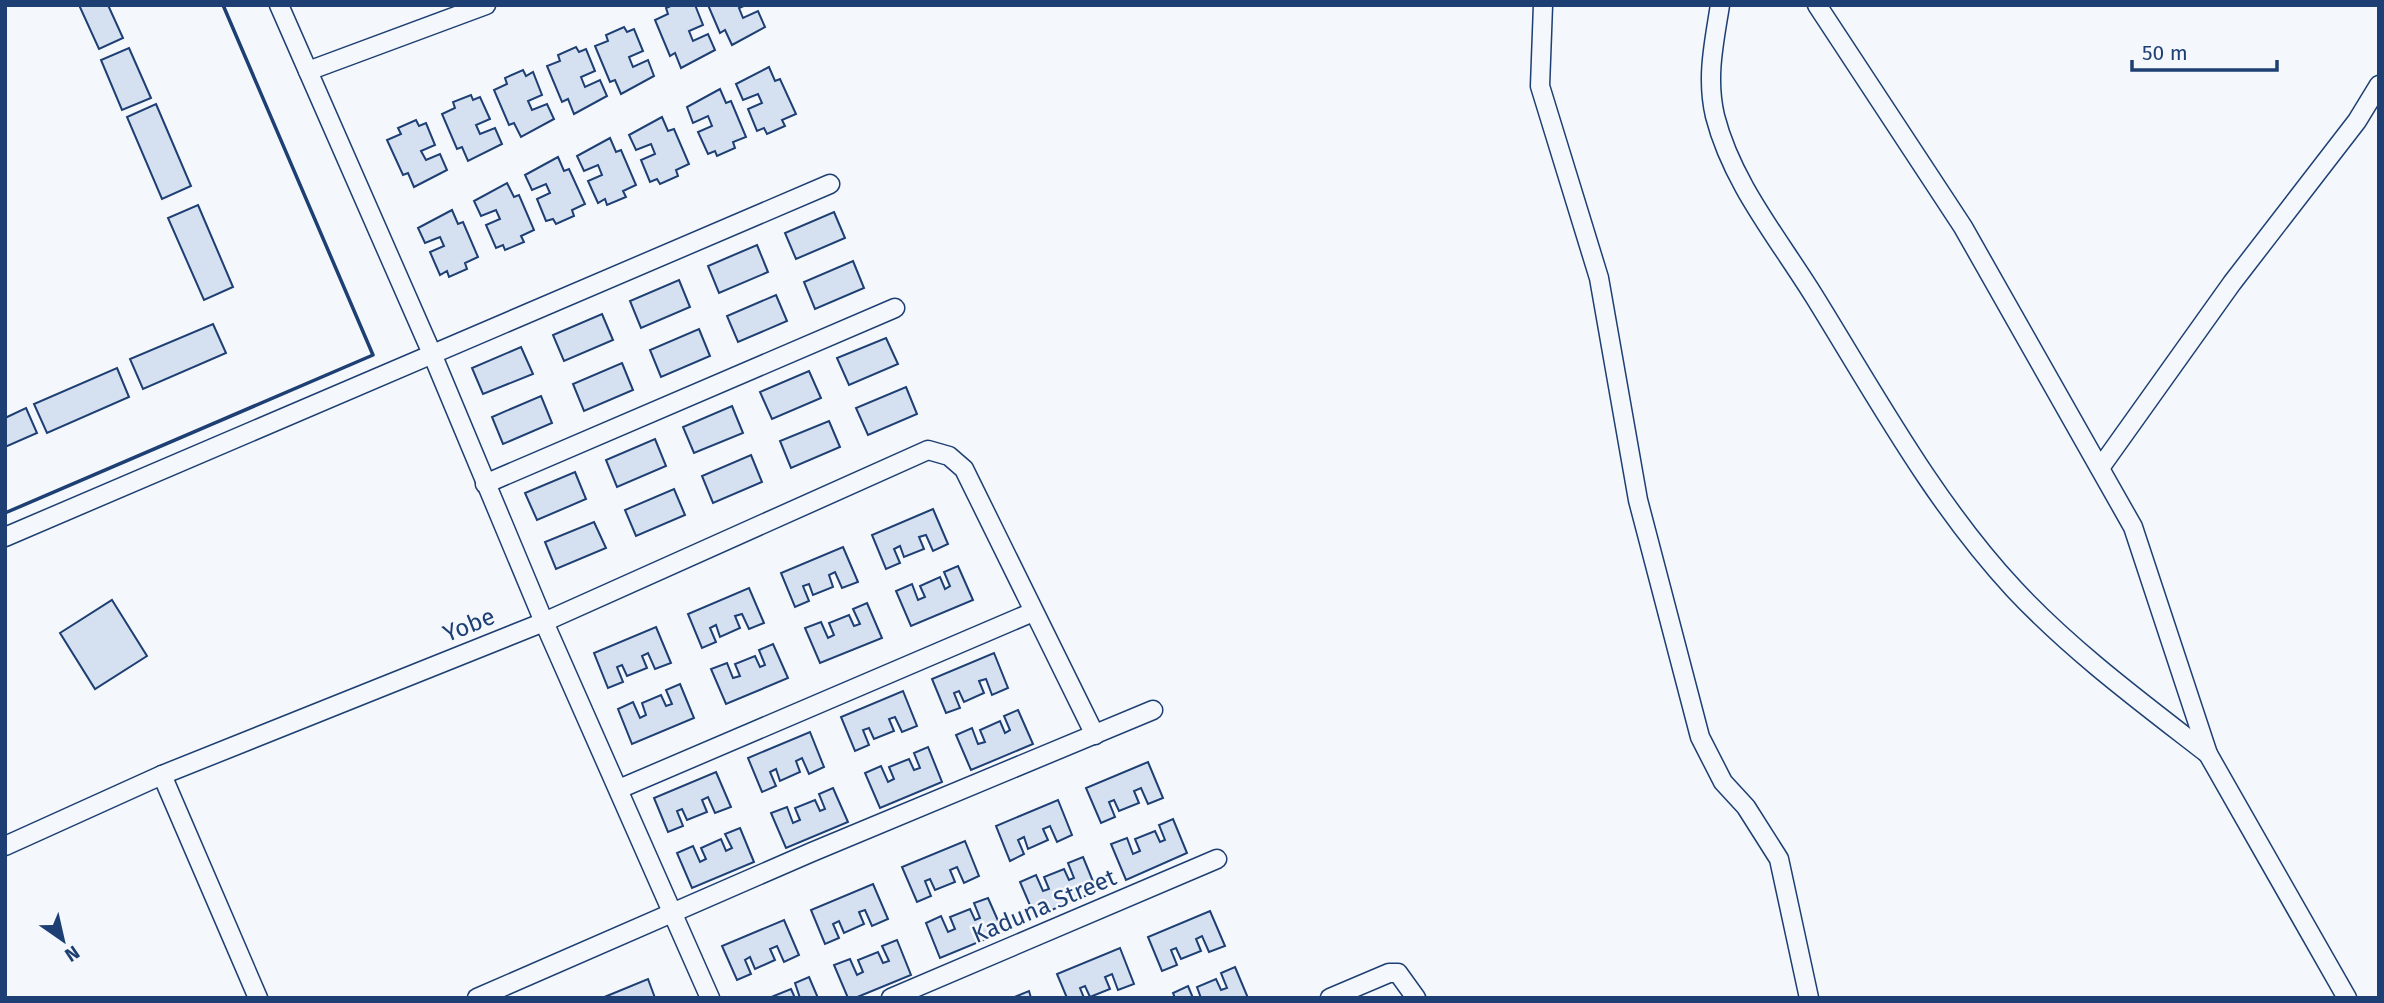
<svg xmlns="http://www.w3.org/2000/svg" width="2384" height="1003" font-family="'Fira Sans',sans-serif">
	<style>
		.building { fill: #d5e0f0; stroke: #1d3f73; stroke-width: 2 }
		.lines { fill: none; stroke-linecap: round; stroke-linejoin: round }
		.street-casing { stroke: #1d3f73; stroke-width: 21 }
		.street { stroke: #f4f7fb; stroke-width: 18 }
		.wall { stroke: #1d3f73; stroke-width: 3.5 }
		.labels { text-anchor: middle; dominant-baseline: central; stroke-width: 5; stroke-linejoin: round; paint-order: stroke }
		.street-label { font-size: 24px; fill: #1d3f73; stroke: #f4f7fb }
	</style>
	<rect width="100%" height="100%" fill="#f4f7fb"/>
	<!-- building -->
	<g class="building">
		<polygon points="79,5 108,5 123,38 99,49"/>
		<polygon points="673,5 695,5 703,25 689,31 693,41 708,34 715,50 681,68 675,53 670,56 655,20 668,14 666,8"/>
		<polygon points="708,5 746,5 739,8 743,18 758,11 765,27 732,45 725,30 720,33"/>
		<polygon points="624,27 627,32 634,29 643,51 629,57 633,67 648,60 654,76 621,94 615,80 610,82 595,46 608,41 606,35"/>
		<polygon points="576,47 579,52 586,49 595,71 581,77 585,87 600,80 607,96 574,114 568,99 562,102 547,66 560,61 558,55"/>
		<polygon points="129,48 151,98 122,110 101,60"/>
		<polygon points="769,67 775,81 780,79 796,114 782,120 785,126 767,134 764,128 757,131 748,109 762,103 758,94 743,100 736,84"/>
		<polygon points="523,70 526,76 533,72 542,95 528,101 532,110 547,104 554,119 521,137 514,123 509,125 494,90 507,84 505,78"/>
		<polygon points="720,89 726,103 731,101 746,137 733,142 735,148 717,156 715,151 708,154 698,132 712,126 708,116 693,123 687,107"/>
		<polygon points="471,95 473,100 480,97 490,119 476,125 480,134 495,128 502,144 468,161 462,147 457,149 442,114 455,108 453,102"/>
		<polygon points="156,104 191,186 162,199 127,117"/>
		<polygon points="662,117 668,131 674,129 689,164 676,170 678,176 660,184 657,179 650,182 641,160 655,154 651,144 636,150 629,135"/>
		<polygon points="416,120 419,126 426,123 435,145 421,151 426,160 440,154 447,170 414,187 408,173 403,175 387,140 401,134 398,128"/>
		<polygon points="610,138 616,152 621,150 636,185 623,191 626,197 607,205 605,199 598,203 588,181 602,175 598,165 584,171 577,156"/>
		<polygon points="558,157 564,171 569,169 585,204 572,210 574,216 556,224 553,219 546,221 537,199 550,193 546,184 532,190 525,175"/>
		<polygon points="507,183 514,197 519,195 534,230 521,236 524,242 505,250 503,245 496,248 486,225 500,219 496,210 481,216 474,201"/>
		<polygon points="198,205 233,287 204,300 168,218"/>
		<polygon points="452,210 458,224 463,222 478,257 465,263 467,269 449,277 447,271 440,275 430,252 444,246 440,237 425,243 418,228"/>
		<polygon points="834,212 845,238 796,259 785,233"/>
		<polygon points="757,245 768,272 719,293 708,266"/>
		<polygon points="853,261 864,288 815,309 804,282"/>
		<polygon points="679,280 690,307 641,328 630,301"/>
		<polygon points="776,295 787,321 738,342 727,316"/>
		<polygon points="602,314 613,340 564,361 553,335"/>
		<polygon points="213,324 226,353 143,389 130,359"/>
		<polygon points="699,329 710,356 661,377 650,350"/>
		<polygon points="886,338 898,364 849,385 837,358"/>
		<polygon points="521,347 533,374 483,394 472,368"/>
		<polygon points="622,363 633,390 584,411 573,384"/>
		<polygon points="117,368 129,397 47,433 34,404"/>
		<polygon points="809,371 821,398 772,419 760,392"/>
		<polygon points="906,387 917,414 868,435 856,408"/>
		<polygon points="541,396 552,423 503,444 492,417"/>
		<polygon points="732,406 743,433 694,453 683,427"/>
		<polygon points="26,408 37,433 5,447 5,418"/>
		<polygon points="829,421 840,447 791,468 780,441"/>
		<polygon points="655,439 666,466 617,487 606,460"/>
		<polygon points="751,455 762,482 713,503 702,476"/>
		<polygon points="575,472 586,499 537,520 525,493"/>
		<polygon points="674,489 685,515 636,536 625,510"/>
		<polygon points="933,509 948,544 933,551 926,535 919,537 924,549 904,557 900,546 894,549 900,563 886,569 872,535"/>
		<polygon points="594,522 606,548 556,569 545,542"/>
		<polygon points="843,547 858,582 842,588 835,572 829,575 833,587 813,595 809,584 803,586 809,601 795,607 781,573"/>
		<polygon points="958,566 973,600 911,626 896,591 912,584 918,600 925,597 920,586 940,577 945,589 950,586 944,572"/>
		<polygon points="749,588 764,623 749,629 742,614 735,616 740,628 720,637 716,625 710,628 716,642 702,648 688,614"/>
		<polygon points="112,600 147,656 95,689 60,633"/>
		<polygon points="867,603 882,638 820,663 805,628 821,622 828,638 834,635 829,623 849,615 854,626 860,624 853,609"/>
		<polygon points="656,627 671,663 655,669 648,653 642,656 647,668 627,676 622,665 617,667 623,682 608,688 594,653"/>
		<polygon points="773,644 788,678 726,704 711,669 727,663 733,678 740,676 735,664 755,656 760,667 765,665 759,650"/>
		<polygon points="994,653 1008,688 992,695 986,679 979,681 984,693 964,702 959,691 954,693 960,708 946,713 932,679"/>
		<polygon points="680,684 694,718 632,744 618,709 633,702 640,718 646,715 642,703 661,695 666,706 672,704 666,690"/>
		<polygon points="903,691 917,726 902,732 895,717 889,719 894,731 874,739 869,728 863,730 869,745 855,751 841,717"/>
		<polygon points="1018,710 1033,744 971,770 956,735 972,728 978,744 985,742 980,730 1000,721 1005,733 1010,730 1004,716"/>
		<polygon points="810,732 824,767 809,774 802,758 796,761 800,772 780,781 776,769 770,772 776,786 762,792 748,758"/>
		<polygon points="928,747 942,782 880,808 865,773 881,766 888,782 894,779 889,767 909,759 914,770 920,768 914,753"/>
		<polygon points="1148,762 1163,798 1148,804 1141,788 1134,791 1139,803 1119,811 1114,800 1109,802 1115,817 1101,823 1086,788"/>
		<polygon points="716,772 731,807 715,813 708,797 702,800 707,812 687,820 682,809 677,811 683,826 668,832 654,798"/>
		<polygon points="833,788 848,822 786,848 771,813 787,807 793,823 800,820 795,808 815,800 820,811 825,809 819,794"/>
		<polygon points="1058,800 1072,835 1057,842 1050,826 1043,829 1048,840 1028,849 1024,837 1018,840 1024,854 1010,861 996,826"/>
		<polygon points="1173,819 1187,853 1126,880 1111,844 1127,838 1133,854 1140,851 1135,839 1155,831 1160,842 1165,840 1159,825"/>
		<polygon points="740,828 754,862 692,888 677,853 693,846 700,862 706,859 701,848 721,839 726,851 732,848 725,834"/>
		<polygon points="965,841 979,876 964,883 957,867 950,870 955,882 935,890 930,879 925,881 931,896 917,902 902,867"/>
		<polygon points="1083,857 1097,891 1035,917 1020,882 1036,875 1043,891 1049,889 1044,877 1064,869 1069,880 1074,878 1068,863"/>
		<polygon points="873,884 888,919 872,926 865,910 859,912 864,924 844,933 839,921 833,924 839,938 825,944 811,910"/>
		<polygon points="988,898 1003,932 940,958 926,923 941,916 948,932 955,929 950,917 970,909 975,920 980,918 974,903"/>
		<polygon points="1210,911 1225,946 1209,952 1202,936 1196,939 1201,951 1181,959 1176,948 1171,950 1177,965 1162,971 1148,937"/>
		<polygon points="784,920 799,955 784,962 777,946 770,949 775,960 755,969 750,957 745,960 751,974 737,980 722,946"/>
		<polygon points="897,940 911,975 855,998 848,998 834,965 850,959 857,975 863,972 858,960 878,952 883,963 889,961 882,946"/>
		<polygon points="1120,948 1134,984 1118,990 1112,974 1105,977 1110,989 1090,997 1085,986 1080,988 1084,998 1067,998 1057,974"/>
		<polygon points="1235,967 1248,998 1201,998 1197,987 1216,979 1221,990 1227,988 1221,973"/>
		<polygon points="809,977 818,998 800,998 795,983"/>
		<polygon points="648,979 655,998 602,998"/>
		<polygon points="1188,986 1193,998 1175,998 1173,993"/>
		<polygon points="791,989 795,998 772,998 771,997"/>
		<polygon points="1029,991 1031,998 1012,998"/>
	</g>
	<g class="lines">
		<defs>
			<g id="street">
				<polyline points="279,5 433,356 544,622 710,998"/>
				<polyline points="1543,5 1540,86 1599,278 1638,500 1700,737 1723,782 1746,807 1779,859 1809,998"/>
				<path d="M 1720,5 C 1714,43 1706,78 1715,116 C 1732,183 1778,238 1814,296 C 1876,396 1934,503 2014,589 C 2072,651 2141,702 2208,754"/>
				<polyline points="1817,5 1963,227 2133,527 2208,754 2347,998"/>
				<polyline points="308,71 486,5"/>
				<polyline points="2100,468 2232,283 2357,121 2379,85"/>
				<polyline points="485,484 895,308"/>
				<polyline points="5,537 830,184"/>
				<polyline points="162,775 258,998"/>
				<polyline points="619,789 1033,612"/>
				<polyline points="5,846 162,775 544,622 928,450 949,456 964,469 1095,735"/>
				<polyline points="477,998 812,852 1153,710"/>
				<polyline points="891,998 1217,859"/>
				<polyline points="1330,998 1389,973 1398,973 1416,998"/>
			</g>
		</defs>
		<!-- street casing -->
		<use href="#street" class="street-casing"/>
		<!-- street -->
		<use href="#street" class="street"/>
		<!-- wall -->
		<polyline class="wall" points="5,513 373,355 223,5"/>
	</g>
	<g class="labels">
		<!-- street labels -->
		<g class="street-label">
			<text transform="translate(469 625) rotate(-22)">Yobe</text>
			<text transform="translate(1044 906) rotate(-23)">Kaduna Street</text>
		</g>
	</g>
	<!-- border -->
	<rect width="2384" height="1003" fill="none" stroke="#1d3f73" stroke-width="14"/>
	<!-- north arrow -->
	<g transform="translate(63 940) rotate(146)" stroke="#f4f7fb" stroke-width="5" paint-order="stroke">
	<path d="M0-5L12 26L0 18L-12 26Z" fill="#1d3f73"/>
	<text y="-10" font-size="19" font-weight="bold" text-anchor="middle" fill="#1d3f73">N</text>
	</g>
	<!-- scale -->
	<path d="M2132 60v10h145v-10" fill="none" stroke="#1d3f73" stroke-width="3.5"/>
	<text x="2142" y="60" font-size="21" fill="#1d3f73" stroke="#f4f7fb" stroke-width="5" paint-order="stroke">50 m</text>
</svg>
